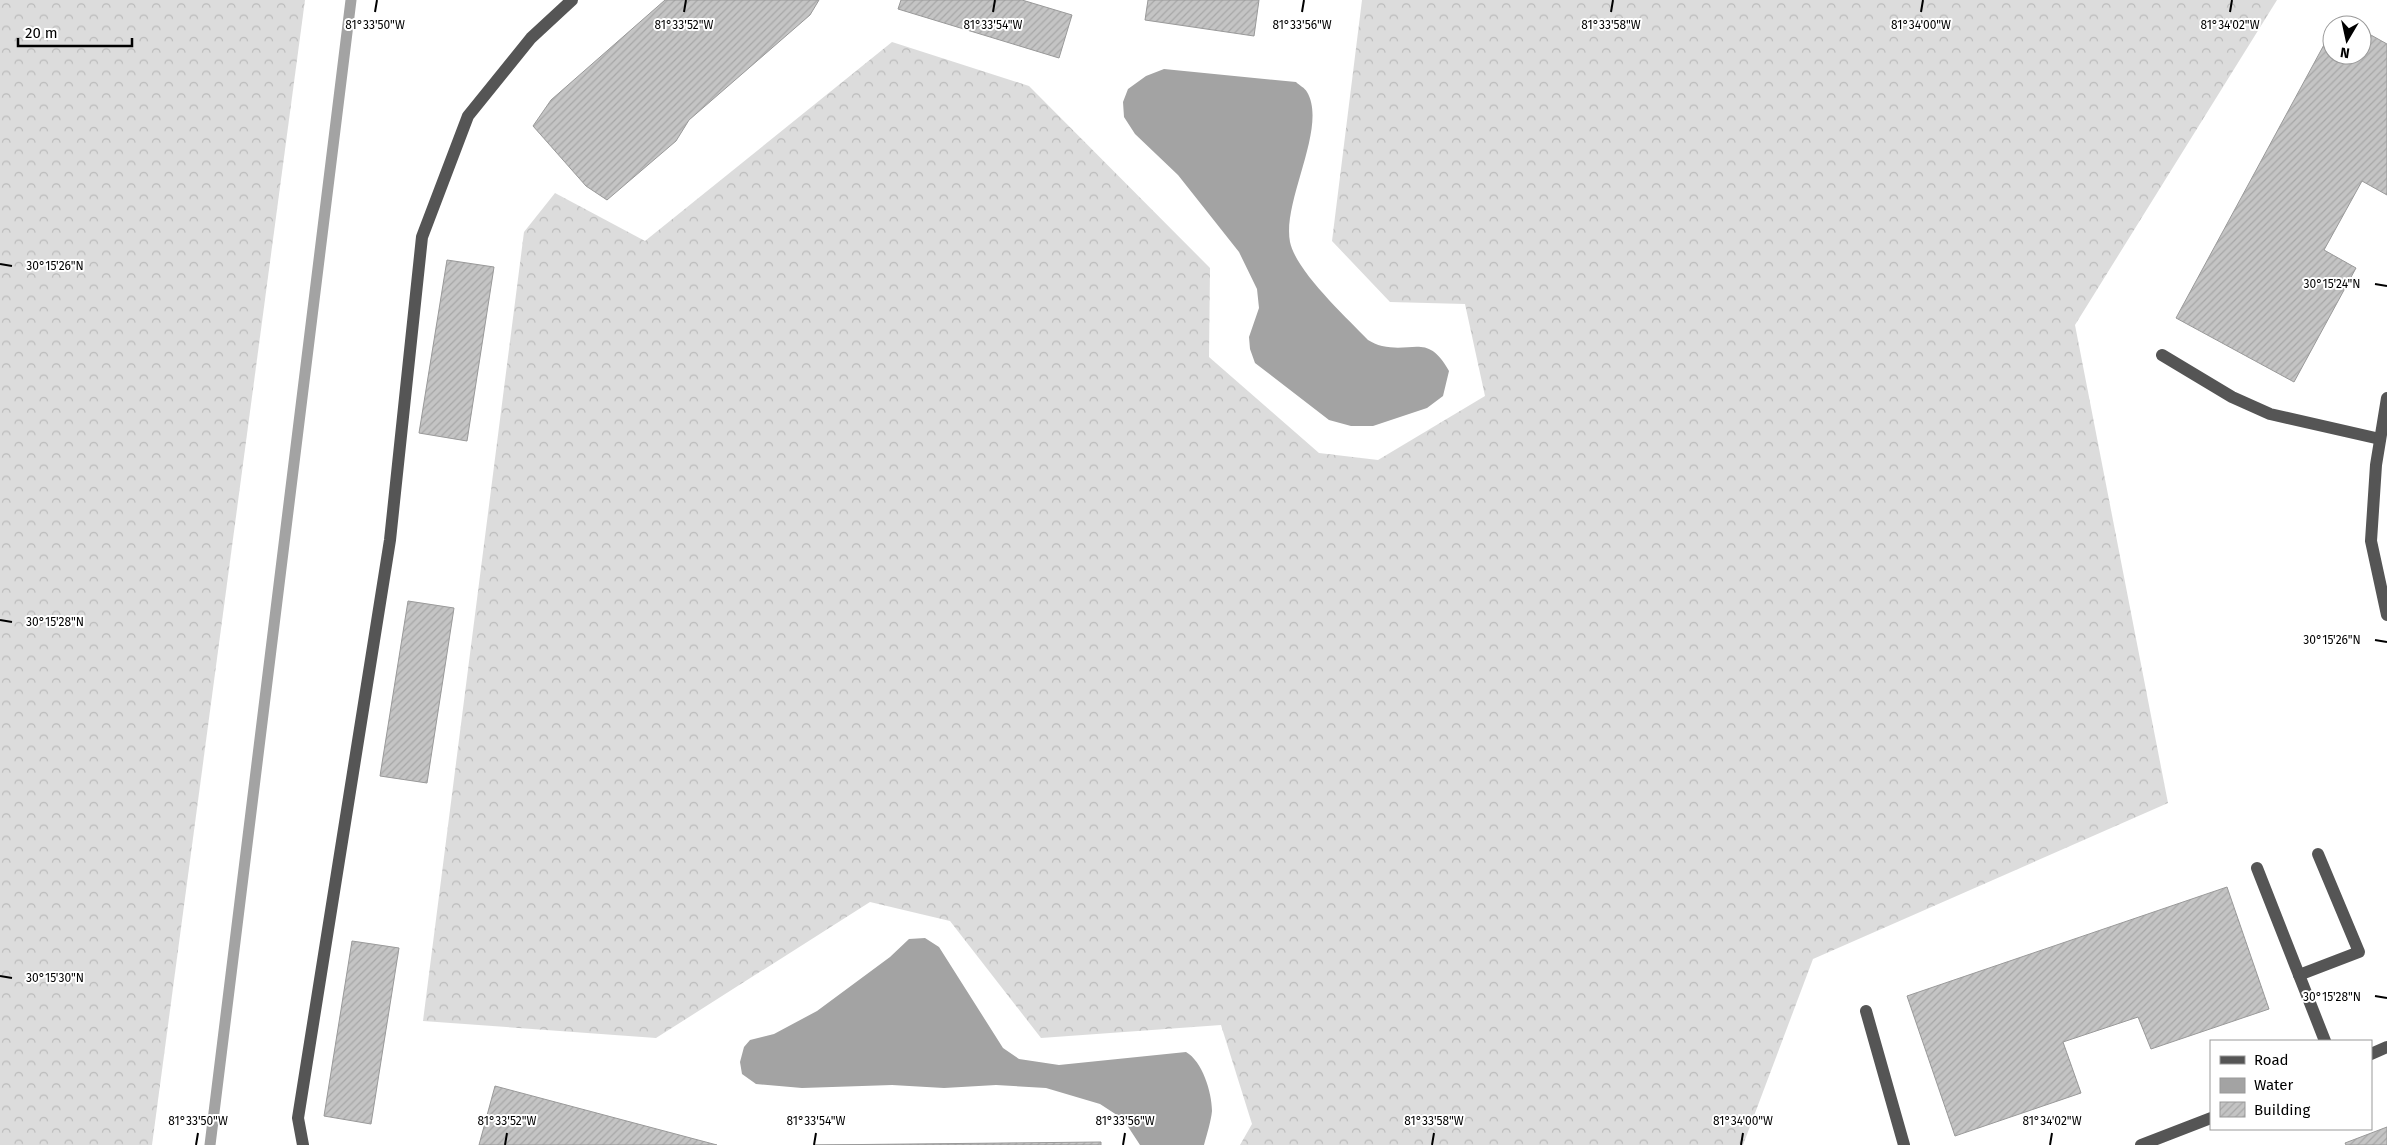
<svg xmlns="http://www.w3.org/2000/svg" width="2387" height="1145" font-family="'Fira Sans',sans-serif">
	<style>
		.forest { fill: url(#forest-crowns) }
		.water { fill: #a3a3a3 }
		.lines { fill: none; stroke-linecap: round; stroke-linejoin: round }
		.stream { stroke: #a3a3a3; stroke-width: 11 }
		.building { fill: url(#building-hatch); stroke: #999 }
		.minor { stroke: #555; stroke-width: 12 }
		.ticks { fill: none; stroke: #000; stroke-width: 2 }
		.ticks-label { font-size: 12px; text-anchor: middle; fill: #000; stroke: #fff; stroke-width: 4; stroke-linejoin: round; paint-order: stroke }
	</style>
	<defs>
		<pattern id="forest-crowns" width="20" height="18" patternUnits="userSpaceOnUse" patternTransform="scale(1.25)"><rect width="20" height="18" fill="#dcdcdc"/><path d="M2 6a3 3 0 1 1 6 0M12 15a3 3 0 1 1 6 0" fill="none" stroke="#bbb"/></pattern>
		<pattern id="building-hatch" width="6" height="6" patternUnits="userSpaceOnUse" patternTransform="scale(1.25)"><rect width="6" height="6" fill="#c4c4c4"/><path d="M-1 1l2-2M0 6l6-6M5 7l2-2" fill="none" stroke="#a7a7a7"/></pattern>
	</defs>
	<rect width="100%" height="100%" fill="#fff"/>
	<!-- forest -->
	<g class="forest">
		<polygon points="0,0 305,0 152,1145 0,1145"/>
		<polygon points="1362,0 2277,0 2075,325 2168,803 1813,959 1743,1145 1240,1145 1252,1124 1221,1025 1041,1038 950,921 870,902 656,1038 423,1021 524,232 555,193 645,241 892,42 1029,86 1210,268 1209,357 1319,453 1378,460 1485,396 1465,304 1390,302 1332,241"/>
	</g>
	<!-- water -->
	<g class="water">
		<path d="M 1164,69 L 1296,82 C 1299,85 1305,88 1307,92 C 1328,127 1282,201 1290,242 C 1296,271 1346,317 1368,340 C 1372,342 1377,345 1382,346 C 1414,353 1428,333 1449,371 L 1443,396 L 1427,408 L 1373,426 L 1351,426 L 1329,420 L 1255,363 L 1250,349 L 1249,337 L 1259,308 L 1257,289 L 1239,252 L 1178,175 L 1135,134 L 1124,117 L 1123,102 L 1128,89 L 1146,76 Z"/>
		<path d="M 925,938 L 939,947 L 1003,1048 L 1019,1059 L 1059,1065 L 1186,1052 C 1202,1061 1212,1092 1212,1111 C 1211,1121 1207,1134 1204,1145 L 1140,1145 L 1123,1119 L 1100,1104 L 1046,1088 L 996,1085 L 944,1088 L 892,1085 L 802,1088 L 756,1084 L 742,1074 L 740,1062 L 744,1047 L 750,1040 L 774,1034 L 817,1011 L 890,957 L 909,939 Z"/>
	</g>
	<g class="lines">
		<!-- stream -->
		<polyline class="stream" points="210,1145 351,0"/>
	</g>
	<!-- building -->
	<g class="building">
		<polygon points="665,0 819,0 810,15 689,120 676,141 607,200 586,186 533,126 551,100"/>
		<polygon points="901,0 1022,0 1072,15 1059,58 898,9"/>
		<polygon points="1148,0 1259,0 1254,36 1145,20"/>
		<polygon points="2339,18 2353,25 2335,25"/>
		<polygon points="2332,30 2332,55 2362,55 2362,30 2387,44 2387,195 2362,181 2324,250 2356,268 2294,382 2176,318"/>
		<polygon points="447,260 494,267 467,441 419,433"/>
		<polygon points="408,601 454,608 427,783 380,776"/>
		<polygon points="2227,887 2269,1009 2151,1049 2138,1017 2063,1042 2081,1093 1955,1136 1907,996"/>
		<polygon points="352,941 399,948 371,1124 324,1116"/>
		<polygon points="495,1086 717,1145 479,1145"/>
		<polygon points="2387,1127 2387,1145 2346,1145 2345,1143"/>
		<polygon points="1101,1142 1101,1145 815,1145"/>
	</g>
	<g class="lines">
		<!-- minor -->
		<g class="minor">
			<polyline points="2162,355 2232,397 2270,414 2380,439"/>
			<polyline points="2387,398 2376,465 2371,541 2387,615"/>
			<polyline points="2257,868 2325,1041"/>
			<polyline points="2299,975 2359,952 2318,854"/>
			<polyline points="1866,1011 1904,1145"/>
			<polyline points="2371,1054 2387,1047"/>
			<polyline points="303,1145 298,1118 390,540 422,237 468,116 531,38 572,0"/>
			<polyline points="2141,1145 2211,1118"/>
		</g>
	</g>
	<!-- ticks -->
	<path class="ticks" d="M 375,12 L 377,0M 684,12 L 686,0M 993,12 L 995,0M 1302,12 L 1304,0M 1611,12 L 1613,0M 1921,12 L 1923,0M 2230,12 L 2232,0M 0,264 L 12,266M 2375,284 L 2387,286M 0,620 L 12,622M 2375,640 L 2387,642M 0,976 L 12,978M 2375,996 L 2387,998M 196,1145 L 198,1133M 505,1145 L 507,1133M 814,1145 L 816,1133M 1123,1145 L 1125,1133M 1432,1145 L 1434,1133M 1741,1145 L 1743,1133M 2050,1145 L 2052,1133"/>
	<g class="ticks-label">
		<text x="993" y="29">81°33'54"W</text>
		<text x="1302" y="29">81°33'56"W</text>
		<text x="375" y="29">81°33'50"W</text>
		<text x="684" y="29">81°33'52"W</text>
		<text x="1611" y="29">81°33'58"W</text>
		<text x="1921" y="29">81°34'00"W</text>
		<text x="2230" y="29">81°34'02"W</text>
		<text x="55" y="270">30°15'26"N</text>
		<text x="2332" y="288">30°15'24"N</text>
		<text x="55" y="626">30°15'28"N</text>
		<text x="2332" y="644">30°15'26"N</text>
		<text x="55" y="982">30°15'30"N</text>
		<text x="2332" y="1001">30°15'28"N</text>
		<text x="198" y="1125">81°33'50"W</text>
		<text x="507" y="1125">81°33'52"W</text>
		<text x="816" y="1125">81°33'54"W</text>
		<text x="1125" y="1125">81°33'56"W</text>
		<text x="1434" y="1125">81°33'58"W</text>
		<text x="1743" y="1125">81°34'00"W</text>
		<text x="2052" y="1125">81°34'02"W</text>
	</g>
	<!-- legend -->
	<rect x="2210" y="1040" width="162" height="90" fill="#ffffff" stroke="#999999"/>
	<rect x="2220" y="1056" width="25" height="8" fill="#555555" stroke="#999999"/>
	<text x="2254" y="1065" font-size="15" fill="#000000">Road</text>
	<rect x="2220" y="1078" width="25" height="15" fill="#a3a3a3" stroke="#999999"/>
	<text x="2254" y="1090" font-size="15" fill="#000000">Water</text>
	<rect x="2220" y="1102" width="25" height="15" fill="url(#building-hatch)" stroke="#999999"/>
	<text x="2254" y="1115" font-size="15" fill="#000000">Building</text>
	<!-- north arrow -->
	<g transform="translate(2347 40) rotate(189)"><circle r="24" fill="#ffffff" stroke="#999999"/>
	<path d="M0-4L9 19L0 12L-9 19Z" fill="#000000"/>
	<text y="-8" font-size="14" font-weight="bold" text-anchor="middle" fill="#000000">N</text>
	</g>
	<!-- scale -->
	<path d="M18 38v8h114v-8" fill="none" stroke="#000000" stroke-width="2.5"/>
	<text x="25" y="38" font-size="15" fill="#000000" stroke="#ffffff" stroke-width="4" paint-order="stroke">20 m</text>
</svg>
